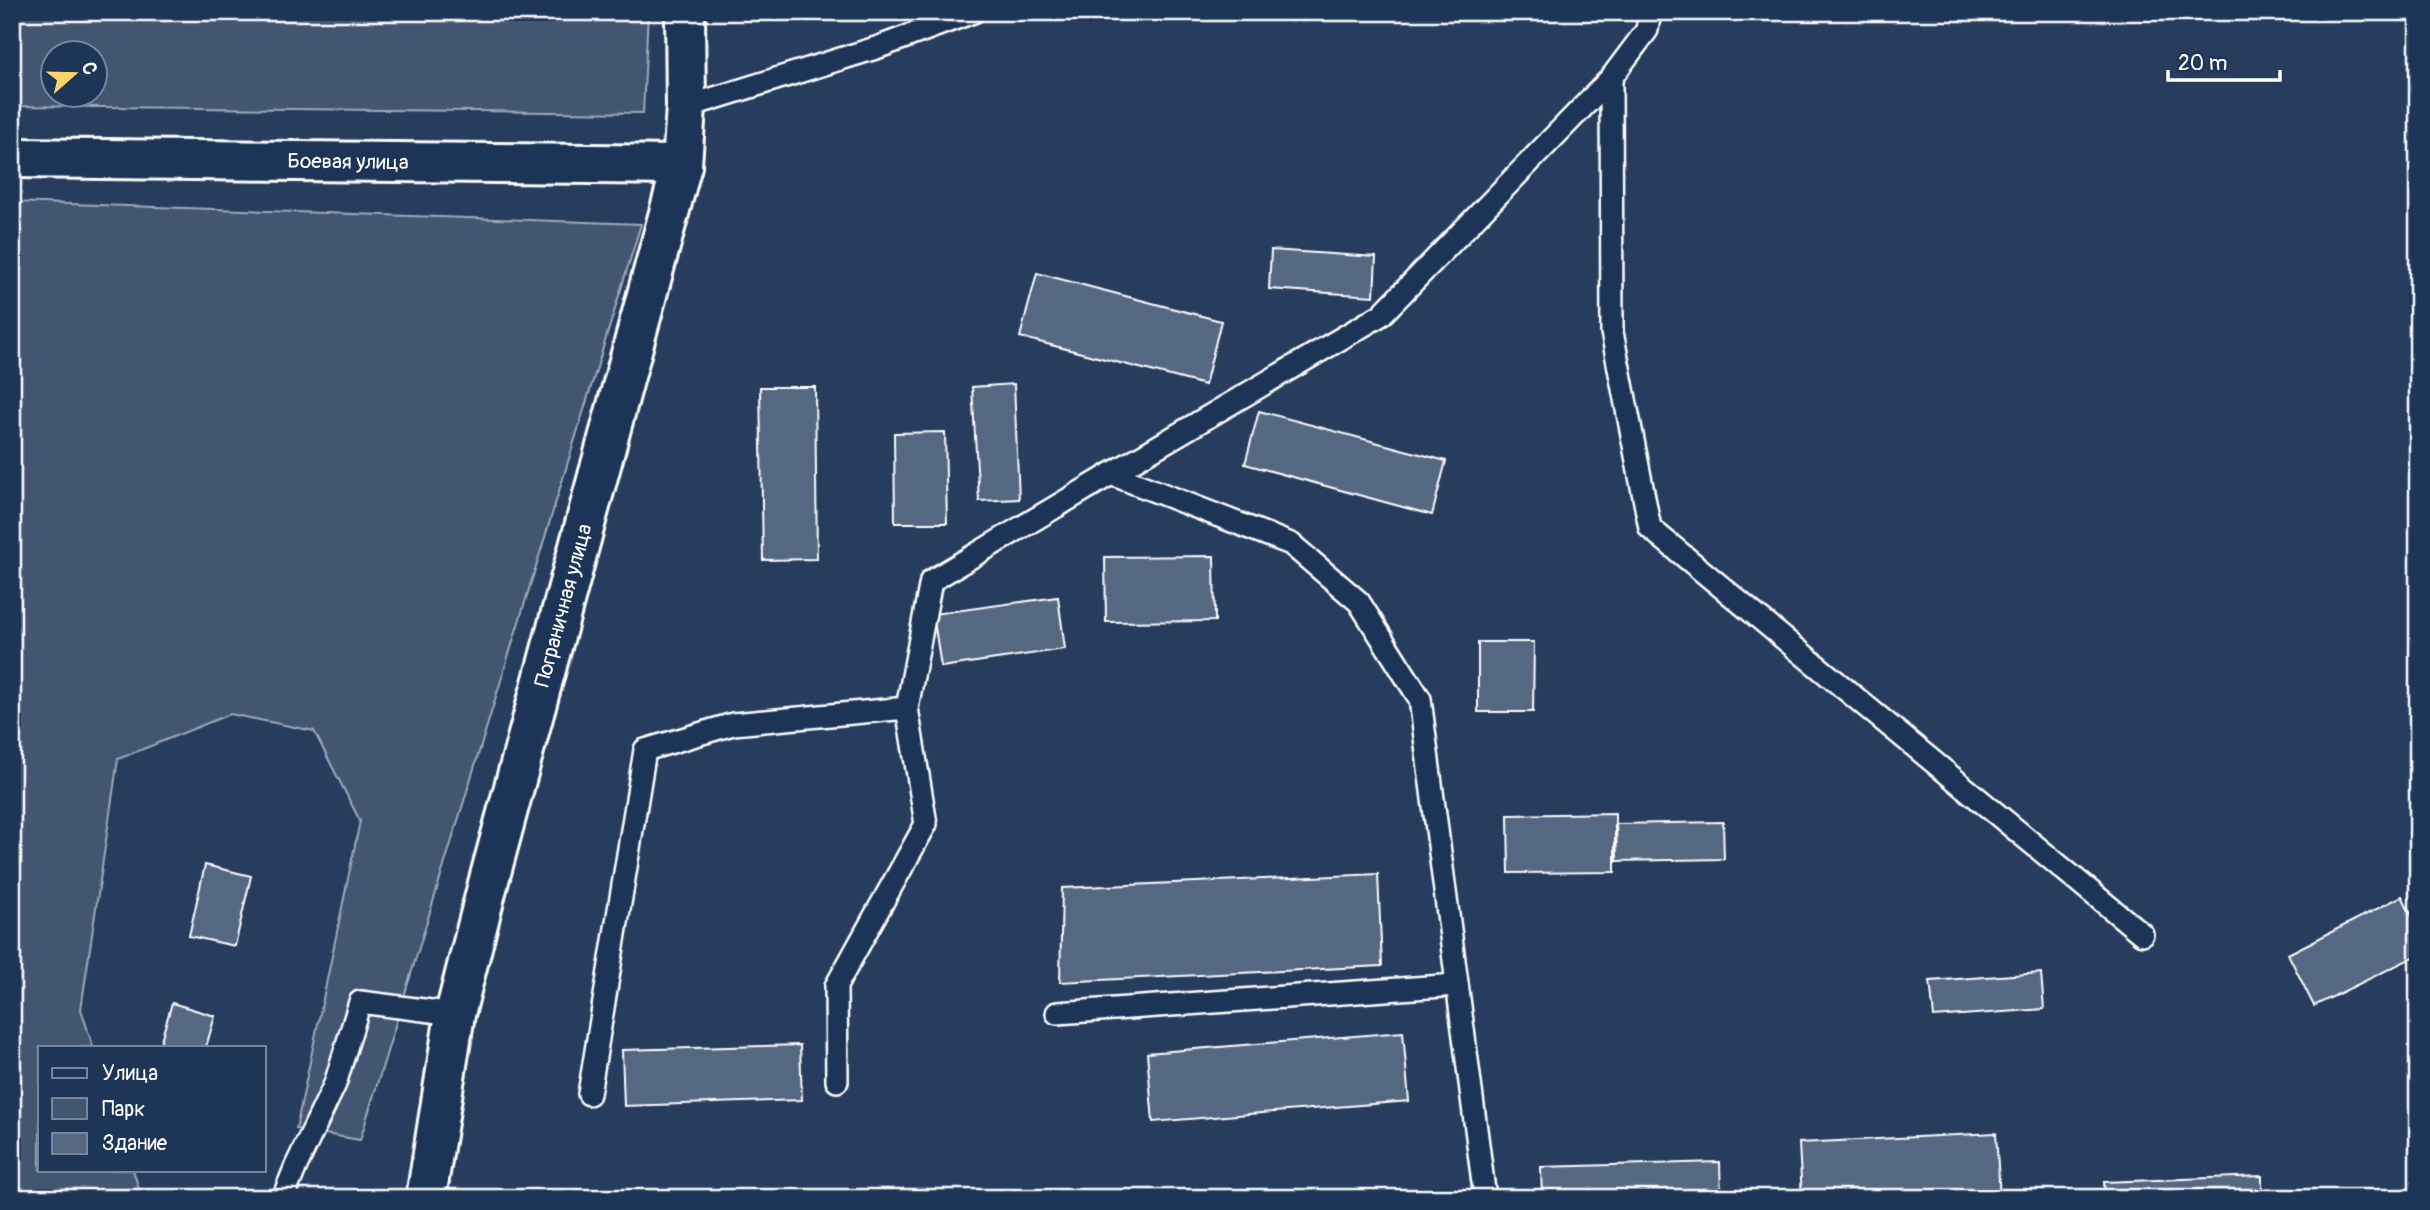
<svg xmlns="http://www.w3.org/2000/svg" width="2430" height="1210" font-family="Pangolin,sans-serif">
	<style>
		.green { fill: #425672; stroke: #a0aab8; stroke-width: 2; fill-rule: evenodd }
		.building { fill: #556781; stroke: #fff; stroke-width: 2 }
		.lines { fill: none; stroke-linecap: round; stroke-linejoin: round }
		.lane-casing { stroke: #fff; stroke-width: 26 }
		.street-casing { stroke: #fff; stroke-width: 44 }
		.secondary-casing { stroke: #fff; stroke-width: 44 }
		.lane { stroke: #1d3557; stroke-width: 21 }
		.street { stroke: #1d3557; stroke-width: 38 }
		.secondary { stroke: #1d3557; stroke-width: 38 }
		.labels { text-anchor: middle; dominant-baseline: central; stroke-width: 5; stroke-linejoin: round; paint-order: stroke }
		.street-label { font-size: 21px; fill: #fff; stroke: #1d3557 }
	</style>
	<rect width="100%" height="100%" fill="#263d5e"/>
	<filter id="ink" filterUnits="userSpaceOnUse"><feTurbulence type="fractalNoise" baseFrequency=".0143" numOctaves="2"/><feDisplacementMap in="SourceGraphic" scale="14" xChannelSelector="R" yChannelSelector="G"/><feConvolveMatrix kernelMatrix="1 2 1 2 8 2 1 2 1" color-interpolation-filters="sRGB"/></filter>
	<g filter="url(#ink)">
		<!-- green -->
		<g class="green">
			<path d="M 12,12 L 648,12 L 643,113 L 12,106 ZM 52,52 L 94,52 L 94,94 L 52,94 Z"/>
			<polygon points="12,202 641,224 360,1140 296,1129 360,821 314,731 230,714 118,759 81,1009 93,1047 40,1047 40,1170 133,1170 142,1198 12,1198"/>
		</g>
		<!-- building -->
		<g class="building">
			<polygon points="1271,250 1376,257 1374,296 1269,289"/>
			<polygon points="1037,273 1221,321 1205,385 1020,337"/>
			<polygon points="1014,384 1019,499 979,501 972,387"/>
			<polygon points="760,387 815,387 817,559 763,560"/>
			<polygon points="1259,411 1446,461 1432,515 1245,464"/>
			<polygon points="945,432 947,523 895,523 894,433"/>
			<polygon points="1214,556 1215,621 1106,622 1105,557"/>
			<polygon points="1058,597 1065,649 941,667 933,614"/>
			<polygon points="1478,642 1534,642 1533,712 1478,712"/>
			<polygon points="1615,813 1615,872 1509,873 1508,815"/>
			<polygon points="1723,822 1724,859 1617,861 1616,824"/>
			<polygon points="205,865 251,876 235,946 189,936"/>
			<polygon points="1378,874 1382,966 1060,982 1062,888"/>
			<polygon points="2402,896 2418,928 2418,955 2314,1006 2288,954"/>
			<polygon points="2041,973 2044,1009 1934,1017 1930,981"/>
			<polygon points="172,1003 215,1016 206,1047 159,1047"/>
			<polygon points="1403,1032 1409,1101 1153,1122 1147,1053"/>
			<polygon points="800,1045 802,1100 624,1106 622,1050"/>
			<polygon points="1996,1133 2000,1198 1802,1198 1799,1143"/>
			<polygon points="1720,1162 1721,1198 1542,1198 1541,1167"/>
			<polygon points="2262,1176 2262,1198 2105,1198 2104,1182"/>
		</g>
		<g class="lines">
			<defs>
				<g id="lane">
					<polyline points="1650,12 1647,30 1611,78 1612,332 1650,528 2142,934"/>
					<polyline points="686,107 879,47 973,12"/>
					<polyline points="1111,474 1381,315 1611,78"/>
					<polyline points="1057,1013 1457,985"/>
					<polyline points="837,1081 836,986 926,824 907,708 931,581 1111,474 1291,544 1359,602 1420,699 1485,1198"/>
					<polyline points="589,1094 645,750 733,724 907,708"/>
					<polyline points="283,1198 296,1166 335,1084 360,1002 455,1014"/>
				</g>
				<g id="street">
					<path id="s1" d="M 12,158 L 682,165"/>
				</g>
				<g id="secondary">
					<path id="s2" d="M 426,1198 L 455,1014 L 489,880 L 682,165 L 686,107 L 685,12"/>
				</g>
			</defs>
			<!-- lane casing -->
			<use href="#lane" class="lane-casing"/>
			<!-- street casing -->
			<use href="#street" class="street-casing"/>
			<!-- secondary casing -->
			<use href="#secondary" class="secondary-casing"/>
			<!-- lane -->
			<use href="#lane" class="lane"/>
			<!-- street -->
			<use href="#street" class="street"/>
			<!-- secondary -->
			<use href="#secondary" class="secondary"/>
		</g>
	</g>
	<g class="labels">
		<!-- street labels -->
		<g class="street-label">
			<text stroke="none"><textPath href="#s1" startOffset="336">Боевая улица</textPath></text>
			<text stroke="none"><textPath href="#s2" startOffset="609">Пограничная улица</textPath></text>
		</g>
	</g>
	<!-- margin -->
	<rect width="2430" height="1210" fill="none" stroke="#1d3557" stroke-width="42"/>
	<rect x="21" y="21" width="2388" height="1168" fill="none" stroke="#fff" stroke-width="2.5" filter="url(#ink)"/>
	<!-- legend -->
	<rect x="38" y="1046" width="228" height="126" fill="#1d3557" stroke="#77869a" stroke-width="2"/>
	<rect x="52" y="1068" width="35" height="10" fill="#1d3557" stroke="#77869a" stroke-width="2"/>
	<text x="102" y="1080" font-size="21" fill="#ffffff">Улица</text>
	<rect x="52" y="1098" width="35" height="21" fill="#425672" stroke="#77869a" stroke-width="2"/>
	<text x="102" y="1116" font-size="21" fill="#ffffff">Парк</text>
	<rect x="52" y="1133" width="35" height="21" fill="#556781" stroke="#77869a" stroke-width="2"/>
	<text x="102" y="1150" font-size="21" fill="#ffffff">Здание</text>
	<!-- north arrow -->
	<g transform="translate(74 74) rotate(70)"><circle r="33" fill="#1d3557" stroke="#77869a" stroke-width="2"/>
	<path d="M0-5L12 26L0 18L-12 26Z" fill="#ffd166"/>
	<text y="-10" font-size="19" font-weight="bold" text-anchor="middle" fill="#ffffff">С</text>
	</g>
	<!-- scale -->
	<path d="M2168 70v10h112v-10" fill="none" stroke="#ffffff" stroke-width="3.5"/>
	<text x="2178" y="70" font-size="21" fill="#ffffff" stroke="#1d3557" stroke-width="5" paint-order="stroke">20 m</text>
</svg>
